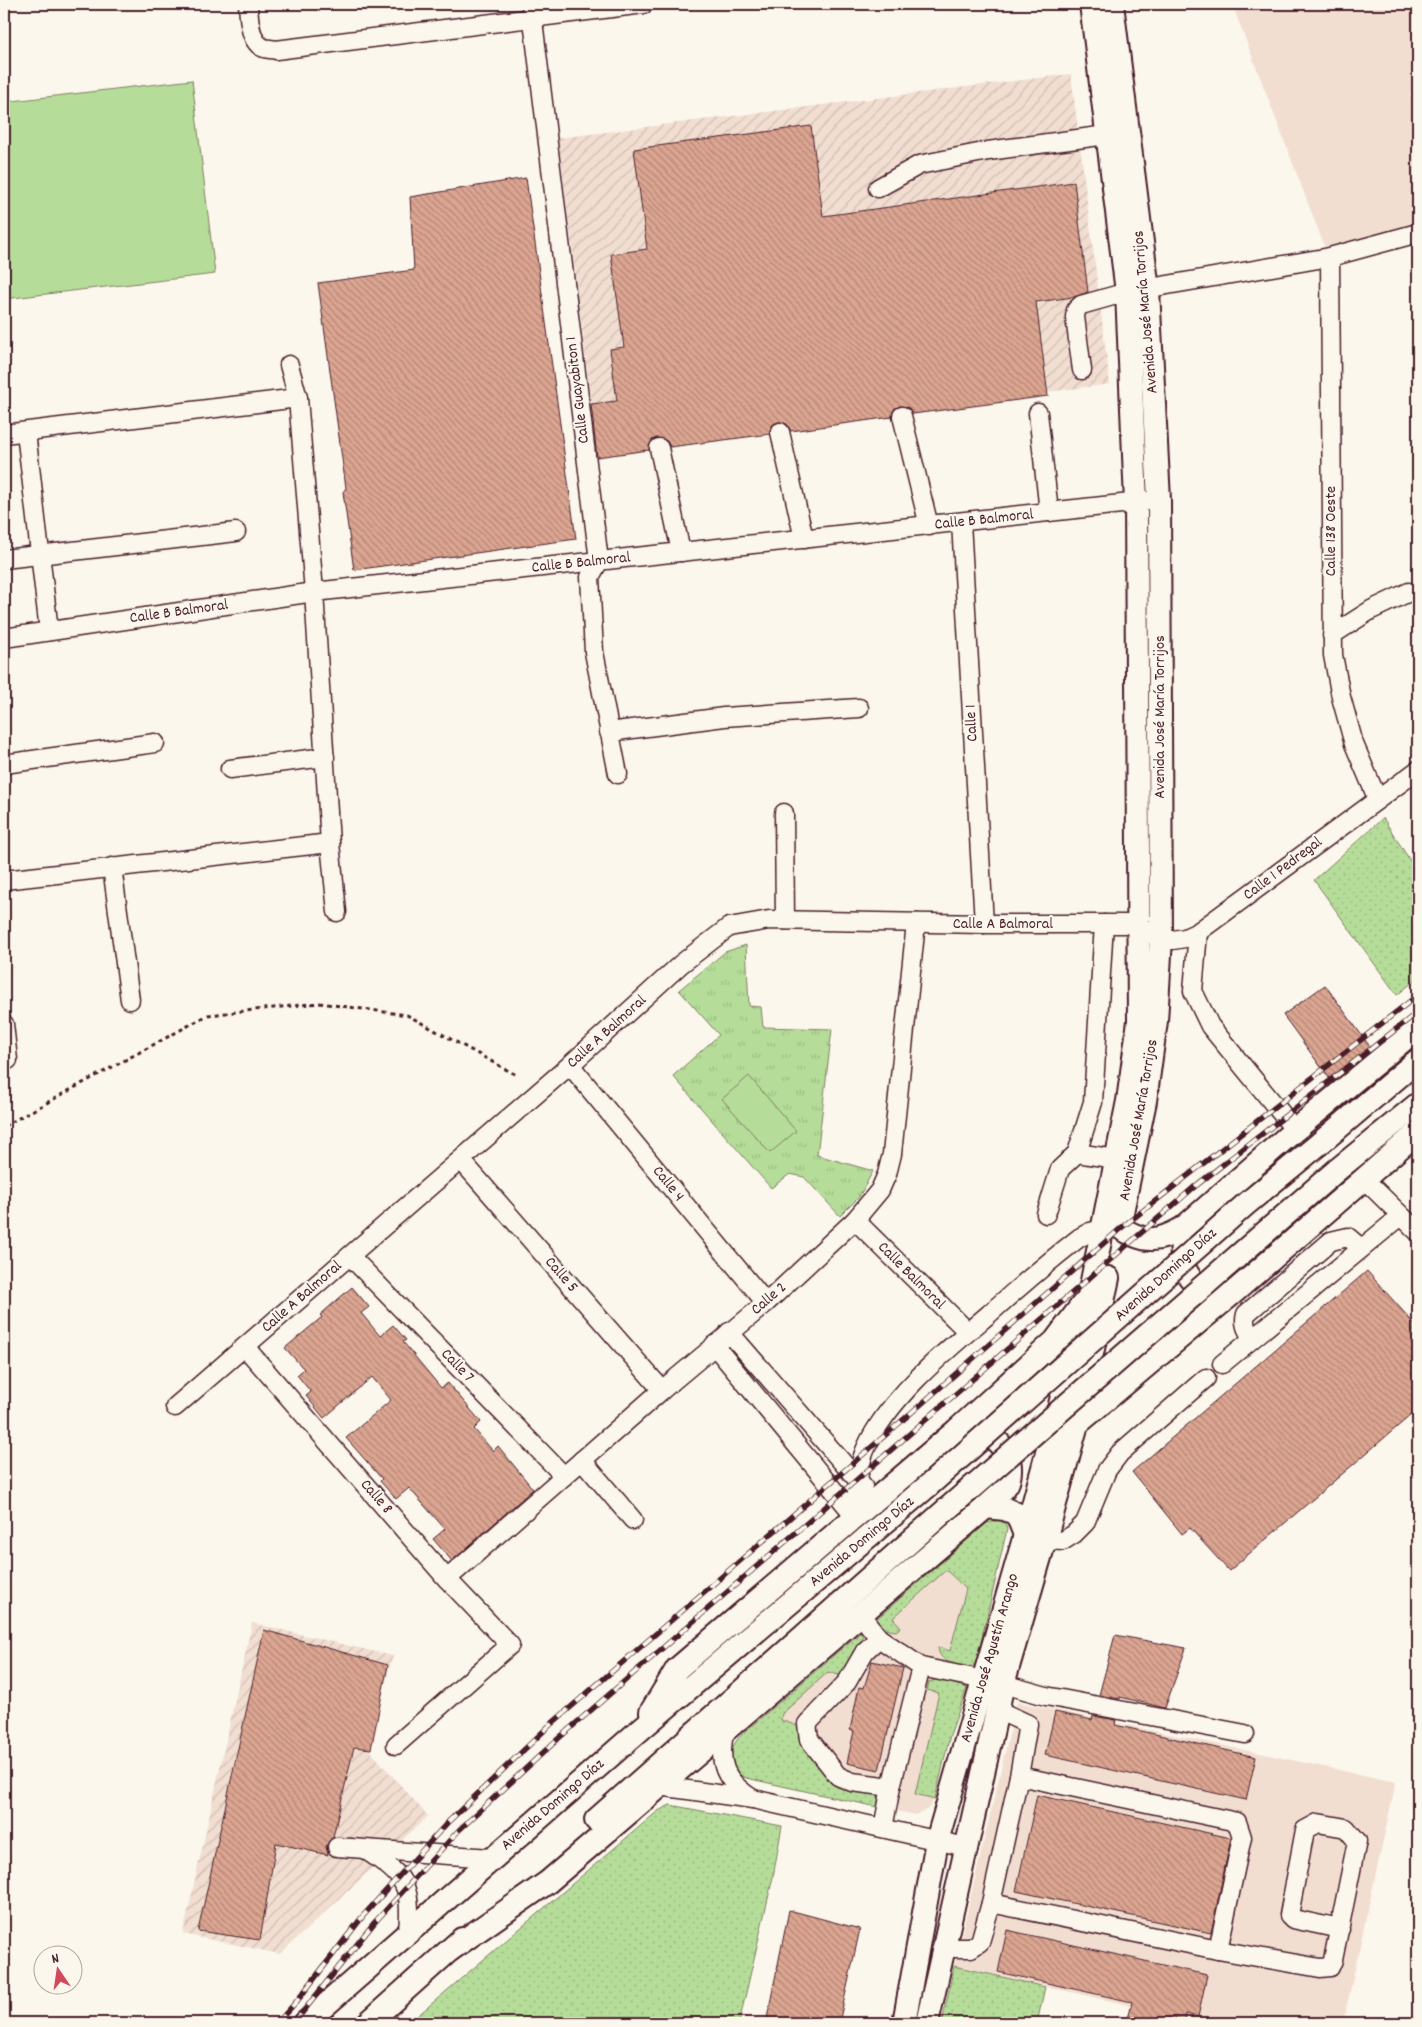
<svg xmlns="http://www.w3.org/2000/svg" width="1422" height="2027" font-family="Dekko,sans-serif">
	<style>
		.built { fill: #f1ded1 }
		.industrial { fill: url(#industrial-furrows) }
		.grass { fill: url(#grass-dots); stroke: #807e62 }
		.park { fill: url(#park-tufts); stroke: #807e62 }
		.pitch { fill: #b5dd99; stroke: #807e62 }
		.building { fill: url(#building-back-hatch); stroke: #4a1f2b }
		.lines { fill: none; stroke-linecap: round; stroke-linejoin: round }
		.minor-casing { stroke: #4a1f2b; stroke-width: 21 }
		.major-casing { stroke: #4a1f2b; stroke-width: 26 }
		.path { stroke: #4a1f2b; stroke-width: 3; stroke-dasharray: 4 4; stroke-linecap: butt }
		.minor { stroke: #fbf7ec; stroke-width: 18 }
		.major { stroke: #fbf7ec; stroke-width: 22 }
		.rail-casing { stroke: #4a1f2b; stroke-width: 5.5 }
		.rail { stroke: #fbf7ec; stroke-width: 4; stroke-dasharray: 11; stroke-linecap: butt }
		.major-bridge-casing { stroke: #4a1f2b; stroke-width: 26; stroke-linecap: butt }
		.major-bridge { stroke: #fbf7ec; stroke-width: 22 }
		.labels { text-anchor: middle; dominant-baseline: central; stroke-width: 4; stroke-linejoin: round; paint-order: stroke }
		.street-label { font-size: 16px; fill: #4a1f2b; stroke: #fbf7ec }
	</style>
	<defs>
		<pattern id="industrial-furrows" width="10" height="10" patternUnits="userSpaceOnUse" patternTransform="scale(1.25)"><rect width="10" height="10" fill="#f1ded1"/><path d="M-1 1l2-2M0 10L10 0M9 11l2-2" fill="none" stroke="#d0beb4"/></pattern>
		<pattern id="grass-dots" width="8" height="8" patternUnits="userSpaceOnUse" patternTransform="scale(1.25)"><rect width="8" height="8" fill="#b5dd99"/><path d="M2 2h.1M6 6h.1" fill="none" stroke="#9dbd84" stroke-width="1.8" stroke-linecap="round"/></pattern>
		<pattern id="park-tufts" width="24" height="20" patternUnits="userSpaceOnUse" patternTransform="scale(1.25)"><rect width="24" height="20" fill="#b5dd99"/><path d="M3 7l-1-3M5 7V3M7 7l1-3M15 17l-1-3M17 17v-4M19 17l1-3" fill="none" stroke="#9dbd84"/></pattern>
		<pattern id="building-back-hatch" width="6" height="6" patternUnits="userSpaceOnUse" patternTransform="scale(1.25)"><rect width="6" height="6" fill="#dba591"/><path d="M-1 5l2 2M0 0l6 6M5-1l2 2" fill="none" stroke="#b48677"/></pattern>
	</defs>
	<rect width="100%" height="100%" fill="#fbf7ec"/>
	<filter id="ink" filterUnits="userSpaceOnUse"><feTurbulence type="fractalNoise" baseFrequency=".02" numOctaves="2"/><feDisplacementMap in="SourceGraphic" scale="10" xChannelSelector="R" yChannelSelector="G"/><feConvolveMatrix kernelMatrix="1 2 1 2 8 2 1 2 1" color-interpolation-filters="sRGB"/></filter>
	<g filter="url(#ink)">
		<!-- built -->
		<g class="built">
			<polygon points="1232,4 1418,4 1418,91 1410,93 1418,116 1418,222 1327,253"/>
			<polygon points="999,1520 1005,1523 1007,1529 989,1613 976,1664 950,1735 935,1799 928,1809 915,1815 746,1778 731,1750 734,1743 741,1735 987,1523"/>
			<polygon points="1017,1702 1396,1782 1343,2023 1209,2023 954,1966"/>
		</g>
		<!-- industrial -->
		<g class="industrial">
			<polygon points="1071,74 1110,384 597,449 558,138"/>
			<polygon points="252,1623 393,1656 366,1746 428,1816 280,1954 183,1934"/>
		</g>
		<!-- grass -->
		<g class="grass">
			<polygon points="1383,818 1418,873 1418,978 1397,995 1314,880"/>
			<path d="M 999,1520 L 1005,1523 L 1007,1529 L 976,1664 L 968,1668 C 955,1664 939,1663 938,1647 L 950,1651 L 966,1589 L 946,1570 L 893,1618 L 901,1627 L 896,1631 C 886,1630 881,1627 875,1620 L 987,1523 Z"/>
			<path d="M 861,1632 C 868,1644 849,1666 842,1676 L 828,1672 L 782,1714 L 781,1720 L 800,1727 L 805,1746 L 835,1784 L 877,1793 L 879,1796 L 877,1807 L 746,1778 C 725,1768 727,1751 741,1735 Z"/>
			<polygon points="935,1680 943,1680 967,1688 950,1735 935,1799 915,1794 939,1693 927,1690 929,1682"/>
			<polygon points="670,1805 782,1826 773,1877 739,2023 409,2023 658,1811"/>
			<polygon points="954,1966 1045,1987 1037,2023 942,2023"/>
		</g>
		<!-- park -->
		<polygon class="park" points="746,945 749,1006 761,1007 763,1027 832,1029 817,1155 873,1171 859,1197 840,1216 804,1177 790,1174 771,1188 673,1076 719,1035 679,990 725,952"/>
		<!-- pitch -->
		<g class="pitch">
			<polygon points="192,80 215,274 4,299 4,102"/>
			<polygon points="749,1076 796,1131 770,1153 722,1099"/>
		</g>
		<!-- building -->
		<g class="building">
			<polygon points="811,126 823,216 1074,182 1088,292 1074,297 1036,302 1048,396 913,414 909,408 900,406 894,409 892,417 791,431 787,424 778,422 772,425 770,434 670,447 667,441 657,438 652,440 649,450 597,457 591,404 617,401 610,349 624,347 611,254 647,249 634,149"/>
			<polygon points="526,178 576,539 354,570 343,492 346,488 318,283 414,270 410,197"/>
			<polygon points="1325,985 1371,1048 1329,1078 1283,1015"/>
			<polygon points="1367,1271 1418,1328 1418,1409 1229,1571 1190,1528 1182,1534 1132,1472"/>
			<polygon points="352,1287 369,1307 361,1313 380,1336 393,1325 406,1340 403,1342 441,1388 448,1383 481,1422 474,1429 493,1451 498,1446 533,1489 452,1561 433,1539 445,1529 409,1488 396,1499 380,1481 382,1479 346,1438 391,1400 372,1377 324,1418 306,1396 311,1392 297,1375 304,1369 285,1348 322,1317 320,1315"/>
			<polygon points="264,1630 388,1665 371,1749 354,1747 333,1837 326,1846 328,1855 276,1843 260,1940 198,1931"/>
			<polygon points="1115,1635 1186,1648 1165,1708 1120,1697 1120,1699 1099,1695"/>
			<polygon points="872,1661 903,1668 879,1770 847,1763 854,1731 850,1730 859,1687 864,1688"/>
			<polygon points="1055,1712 1092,1720 1093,1716 1116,1720 1115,1725 1256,1757 1246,1800 1045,1755"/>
			<polygon points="1037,1795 1231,1838 1211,1933 1016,1891"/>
			<polygon points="789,1910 860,1929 839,2023 766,2023"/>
			<polygon points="1007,1930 1207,1975 1198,2017 1186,2014 1185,2023 1127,2023 1132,2002 998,1972"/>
		</g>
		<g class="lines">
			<defs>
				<g id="minor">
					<path d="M 248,4 C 249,17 249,42 264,48 C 267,49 273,49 276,50 L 644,4"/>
					<polyline points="531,4 599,561 590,577 594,652 618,774"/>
					<polyline points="878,188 919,165 988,151 1107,135"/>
					<polyline points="1330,257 1333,655 1341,697 1354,744 1377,798"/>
					<polyline points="289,365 298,398 314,592 330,843 337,912"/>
					<polyline points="1082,370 1075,317 1076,310 1081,305 1127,292 1330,257 1418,233"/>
					<polyline points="1038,413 1049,512"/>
					<polyline points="902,416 929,526"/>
					<polyline points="26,432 49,631"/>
					<polyline points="780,432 804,539"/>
					<polyline points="4,434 298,398"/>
					<polyline points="659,448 681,552"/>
					<polyline points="961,522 984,924"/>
					<polyline points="4,559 236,532"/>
					<polyline points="1332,635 1371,610 1409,592"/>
					<polyline points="4,638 314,592 1149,501"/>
					<polyline points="609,732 724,717 859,708"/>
					<polyline points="4,764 155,743"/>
					<polyline points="230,769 325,757"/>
					<polyline points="784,813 785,920"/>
					<polyline points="112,867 130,1000"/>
					<polyline points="4,880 330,843"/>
					<polyline points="1198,932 1193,991 1210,1026 1295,1130"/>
					<polyline points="4,1024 8,1060"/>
					<polyline points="570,1065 766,1303"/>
					<polyline points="1077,1153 1129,1161"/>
					<polyline points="461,1160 662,1390"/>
					<polyline points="1364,1179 1418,1232"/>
					<polyline points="1046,1214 1060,1169 1077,1153 1093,1102 1104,924"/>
					<polyline points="855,1220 967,1331"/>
					<polyline points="350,1256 564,1476"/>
					<polyline points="729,1332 863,1486"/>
					<path d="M 1252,1338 C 1247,1330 1243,1324 1246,1314 L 1331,1241 L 1348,1237 L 1361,1248"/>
					<polyline points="714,1345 855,1516"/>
					<polyline points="245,1347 447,1579 510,1645 396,1745"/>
					<polyline points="1222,1364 1401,1216"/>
					<polyline points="175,1407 570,1065 681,964 729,927 769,920 984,924 1128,924 1161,938 1173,940 1185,938 1198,932 1418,770"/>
					<polyline points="582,1460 633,1520"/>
					<path d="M 855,1516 C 857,1494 857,1468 866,1448 C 888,1398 948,1349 989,1314 C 1018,1288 1048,1262 1079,1238 L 1090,1232 L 1103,1229"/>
					<polyline points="1045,1540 1063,1541 1074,1534 1085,1523 1107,1470 1120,1453 1206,1378"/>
					<polyline points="447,1579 662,1390 766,1303 855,1220 880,1190 887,1174 892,1154 916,923"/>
					<polyline points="860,1614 879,1638 921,1667 1003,1684 1046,1696 1245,1734"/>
					<polyline points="879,1638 865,1651 847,1682 807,1724 809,1739 838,1776 852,1782 891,1787"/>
					<path d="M 725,1730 C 717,1762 724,1781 753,1799"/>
					<polyline points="659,1786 753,1799 966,1847"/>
					<polyline points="883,1828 891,1787 921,1667"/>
					<polyline points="337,1847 491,1858"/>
					<path d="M 367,1851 C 405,1876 412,1885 408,1932"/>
					<polyline points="991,1903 1218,1950 1242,1837 1237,1822 1019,1776 1028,1724 997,1710"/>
					<polyline points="943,1948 971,1948 980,1942 991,1903 1019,1776"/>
					<polyline points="1218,1950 1320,1968 1330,1967 1333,1960 1357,1841 1346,1828 1318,1823 1305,1830 1289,1915 1293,1919 1340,1929"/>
				</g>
				<g id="major">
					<polyline points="1112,4 1148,290 1159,500 1161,938 1156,1021 1145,1101 1121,1217"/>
					<polyline points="1319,1144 1418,1060"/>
					<polyline points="1337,1170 1418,1104"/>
					<path d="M 1119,1227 C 1144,1243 1158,1243 1183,1228 L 1295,1130 L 1418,1028"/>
					<path d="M 1182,1244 C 1179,1269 1193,1291 1220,1293"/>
					<polyline points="1077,1424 1234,1292 1418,1132"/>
					<polyline points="986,1507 1005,1509 1017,1514 1025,1535"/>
					<polyline points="651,1712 677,1669 957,1430 1055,1341 1082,1305"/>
					<polyline points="596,1820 947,1509"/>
					<path d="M 450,1950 L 548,1882 L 986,1507 C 993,1500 1002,1492 1007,1484 C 1010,1478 1011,1467 1009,1461 C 1000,1434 982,1431 957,1430"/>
					<polyline points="305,2023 641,1729 929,1485"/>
					<polyline points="368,2023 462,1939"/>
					<polyline points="904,2023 937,1841 1025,1535 1089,1296 1128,1101 1139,1021 1136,502 1127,292 1091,4"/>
					<polyline points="927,2023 1003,1684 1045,1540 1077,1424 1108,1278"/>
				</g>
			</defs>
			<!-- minor casing -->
			<use href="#minor" class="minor-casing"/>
			<!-- major casing -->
			<use href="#major" class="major-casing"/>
			<!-- path -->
			<polyline class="path" points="4,1126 208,1015 319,1003 407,1015 518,1076"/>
			<!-- minor -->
			<use href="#minor" class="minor"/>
			<!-- major -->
			<use href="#major" class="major"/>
			<defs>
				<g id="rail">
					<polyline points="277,2023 297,2001 363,1916 448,1822 549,1726 926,1400 1121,1228 1418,995"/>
					<polyline points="294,2023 374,1923 459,1830 559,1738 1193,1188 1418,1012"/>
				</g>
			</defs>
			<!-- rail casing -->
			<use href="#rail" class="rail-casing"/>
			<!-- rail -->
			<use href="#rail" class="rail"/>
			<defs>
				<g id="major-bridge">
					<polyline points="929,1485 1245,1205 1319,1144"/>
					<polyline points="947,1509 1337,1170"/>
				</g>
			</defs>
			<!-- major-bridge casing -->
			<use href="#major-bridge" class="major-bridge-casing"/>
			<!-- major-bridge -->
			<use href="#major-bridge" class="major-bridge"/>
		</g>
	</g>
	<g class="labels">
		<!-- street labels -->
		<g class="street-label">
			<text transform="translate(1146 312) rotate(-95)">Avenida José María Torrijos</text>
			<text transform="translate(578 390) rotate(-97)">Calle Guayabiton 1</text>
			<text transform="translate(984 520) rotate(-6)">Calle B Balmoral</text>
			<text transform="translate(1331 531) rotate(-90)">Calle 138 Oeste</text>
			<text transform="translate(581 563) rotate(-6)">Calle B Balmoral</text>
			<text transform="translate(179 612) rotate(-8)">Calle B Balmoral</text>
			<text transform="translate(1160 717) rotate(-90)">Avenida José María Torrijos</text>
			<text transform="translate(972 723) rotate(-93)">Calle 1</text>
			<text transform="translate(1283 869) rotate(-37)">Calle 1 Pedregal</text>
			<text x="1003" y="924">Calle A Balmoral</text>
			<text transform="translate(607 1032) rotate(-42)">Calle A Balmoral</text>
			<text transform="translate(1139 1120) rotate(-80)">Avenida José María Torrijos</text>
			<text transform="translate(668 1184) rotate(51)">Calle 4</text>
			<text transform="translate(561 1275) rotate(49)">Calle 5</text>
			<text transform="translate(1166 1275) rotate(-42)">Avenida Domingo Díaz</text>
			<text transform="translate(911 1276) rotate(45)">Calle Balmoral</text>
			<text transform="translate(302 1297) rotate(-41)">Calle A Balmoral</text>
			<text transform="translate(769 1299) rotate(-41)">Calle 2</text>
			<text transform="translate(457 1366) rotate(46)">Calle 7</text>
			<text transform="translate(376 1497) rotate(49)">Calle 8</text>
			<text transform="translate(862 1542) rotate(-40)">Avenida Domingo Díaz</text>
			<text transform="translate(990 1658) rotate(-74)">Avenida José Agustín Arango</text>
			<text transform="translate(553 1805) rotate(-41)">Avenida Domingo Díaz</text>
		</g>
	</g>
	<!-- margin -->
	<rect width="1422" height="2027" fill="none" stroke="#fbf7ec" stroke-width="20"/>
	<rect x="10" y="10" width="1402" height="2007" fill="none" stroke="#4a1f2b" stroke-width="2" filter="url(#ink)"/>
	<!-- north arrow -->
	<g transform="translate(58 1970) rotate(347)"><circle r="24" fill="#fbf7ec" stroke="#b4a19f"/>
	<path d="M0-4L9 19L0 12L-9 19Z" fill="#d1495b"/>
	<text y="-8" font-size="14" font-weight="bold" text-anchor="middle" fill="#4a1f2b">N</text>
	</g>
</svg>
